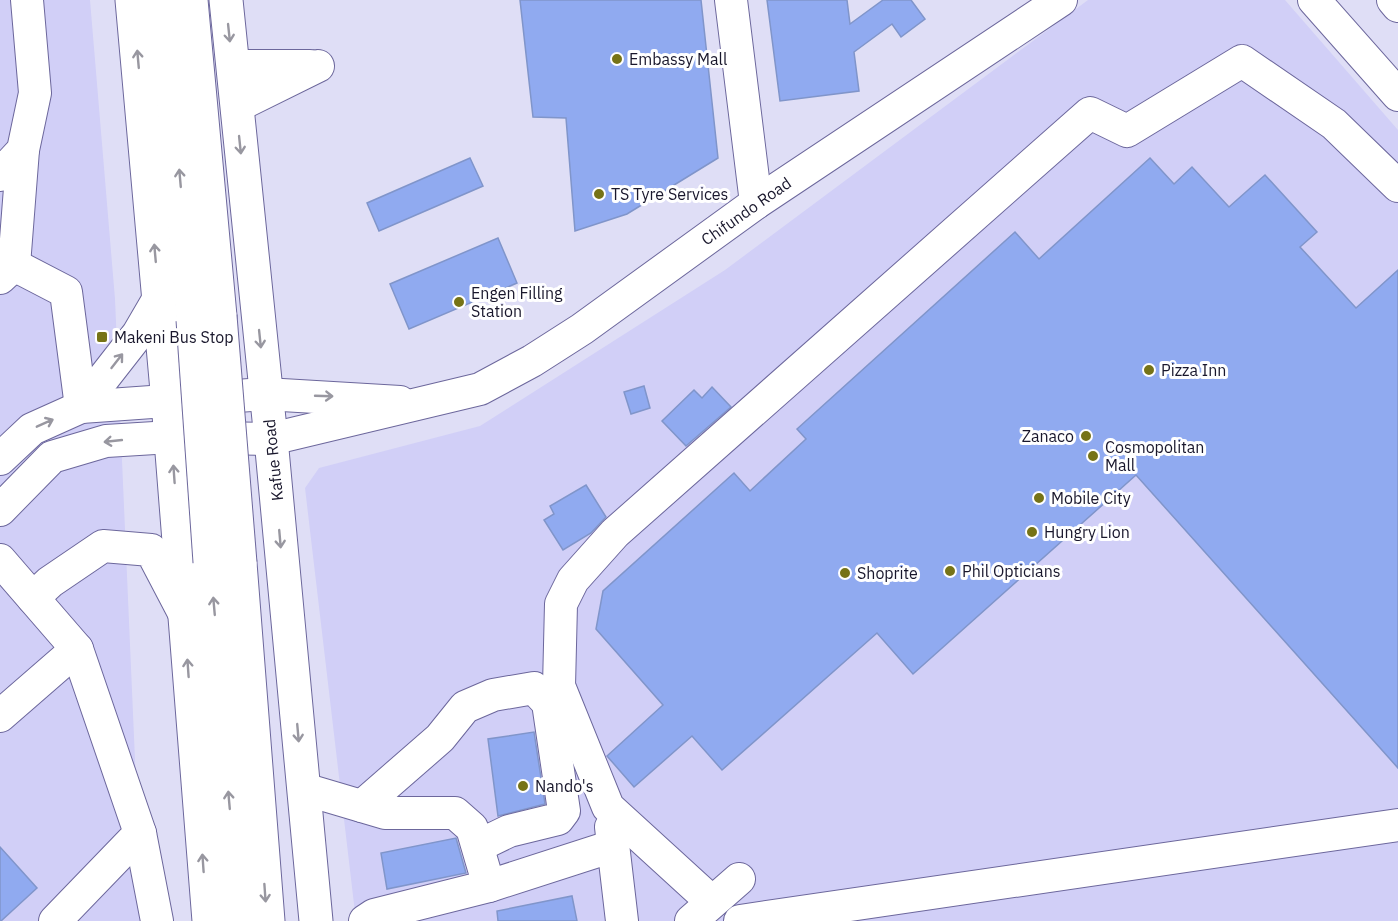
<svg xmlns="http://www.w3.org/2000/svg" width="1398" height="921" font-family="'IBM Plex Sans',sans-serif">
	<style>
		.built { fill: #d1cff7 }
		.building { fill: #90aaf0; stroke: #8095ca; stroke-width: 1.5 }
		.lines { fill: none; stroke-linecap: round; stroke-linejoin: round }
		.minor-casing { stroke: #6c679c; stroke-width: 34 }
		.major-casing { stroke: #6c679c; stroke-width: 35 }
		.minor { stroke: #fff; stroke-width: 32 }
		.major { stroke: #fff; stroke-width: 33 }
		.major-bridge-casing { stroke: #6c679c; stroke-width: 35; stroke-linecap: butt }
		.major-bridge { stroke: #fff; stroke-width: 33 }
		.oneway { stroke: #9897a0 }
		.poi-dot { fill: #767317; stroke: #fff; stroke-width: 2 }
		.labels { text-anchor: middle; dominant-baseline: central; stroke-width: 6; stroke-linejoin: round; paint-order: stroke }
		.poi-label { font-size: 16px; fill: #19172c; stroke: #fff; text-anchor: start }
		.street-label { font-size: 16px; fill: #19172c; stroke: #fff }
	</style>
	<rect width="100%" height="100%" fill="#dfdef6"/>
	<!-- built -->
	<g class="built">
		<polygon points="0,0 90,0 115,299 142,921 0,921"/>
		<polygon points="1088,0 1285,0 1398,130 1398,921 356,921 305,488 319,468 480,426 725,270"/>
	</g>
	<!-- building -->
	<g class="building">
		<polygon points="520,0 701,0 718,158 627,214 575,231 566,118 533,117"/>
		<polygon points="767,0 847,0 850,24 883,0 911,0 925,19 901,37 892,24 854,52 859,91 780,101"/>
		<polygon points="470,158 483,186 379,231 367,203"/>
		<polygon points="1150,158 1174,184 1192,167 1229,207 1265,175 1317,232 1300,247 1356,308 1398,270 1398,768 1136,475 913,674 877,633 722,770 692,736 634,787 607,756 663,705 596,629 603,591 734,473 750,491 806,439 797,429 1015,232 1039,259"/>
		<polygon points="498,238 517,283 409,329 390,284"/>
		<polygon points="644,386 650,408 631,414 624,392"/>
		<polygon points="712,387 731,407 686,446 662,421 694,390 702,398"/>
		<polygon points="586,485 606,517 591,533 563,550 544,520 554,514 550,506"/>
		<polygon points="534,732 545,804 498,816 488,739"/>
		<polygon points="456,838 466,873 387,889 381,853"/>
		<polygon points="0,847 37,888 1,921 0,921"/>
		<polygon points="572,896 577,921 498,921 497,911"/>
	</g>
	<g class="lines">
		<defs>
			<g id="minor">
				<polyline points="731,0 756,203"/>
				<polyline points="1314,0 1398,95"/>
				<polyline points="1393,0 1398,6"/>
				<polyline points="233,66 310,66"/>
				<polyline points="237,106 318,66"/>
				<polyline points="0,175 23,150 35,93 27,0"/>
				<polyline points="14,265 66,292 81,407"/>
				<polyline points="0,278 14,265 23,150"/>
				<polyline points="81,407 138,334 159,298"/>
				<polyline points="0,459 32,429 81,407 265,394 400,402"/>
				<polyline points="0,510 52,457 106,441 171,437 271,439 480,389 532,361 582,329 756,203 1061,0"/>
				<polyline points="0,560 77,649 140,833 55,921"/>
				<polyline points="33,598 50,582 103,546 151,550 184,613"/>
				<polyline points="0,716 77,649"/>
				<polyline points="304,789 385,813 455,813 472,828 489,886 374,915 365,921"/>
				<polyline points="362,806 440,738 465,707 493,695 534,688 548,703 564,811 558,819 509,831 478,846"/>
				<polyline points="611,827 622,921"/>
				<polyline points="140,833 157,921"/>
				<polyline points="489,886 613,846"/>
				<polyline points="712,902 608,807 559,686 561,604 573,580 615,533 1090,113 1127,131 1242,61 1334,124 1398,186"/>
				<polyline points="691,921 739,879"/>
				<polyline points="740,921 1398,825"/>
			</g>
			<g id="major">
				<polyline points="132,0 168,402 209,921"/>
				<polyline points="164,0 193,320"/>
				<polyline points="191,0 220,316"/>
				<polyline points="226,0 271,439 316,921"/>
				<polyline points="210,562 239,921"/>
				<polyline points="240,563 268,921"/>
			</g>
		</defs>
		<!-- minor casing -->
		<use href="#minor" class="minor-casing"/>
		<!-- major casing -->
		<use href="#major" class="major-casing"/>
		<!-- minor -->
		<use href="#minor" class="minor"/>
		<!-- major -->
		<use href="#major" class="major"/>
		<defs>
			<g id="major-bridge">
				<polyline points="220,316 240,563"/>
				<polyline points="193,320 210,562"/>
			</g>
		</defs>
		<!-- major-bridge casing -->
		<use href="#major-bridge" class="major-bridge-casing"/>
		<!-- major-bridge -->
		<use href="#major-bridge" class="major-bridge"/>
	</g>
	<!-- one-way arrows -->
	<defs><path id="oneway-shaft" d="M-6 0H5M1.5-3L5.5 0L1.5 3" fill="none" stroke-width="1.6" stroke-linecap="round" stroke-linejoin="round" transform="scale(1.5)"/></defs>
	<g class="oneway">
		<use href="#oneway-shaft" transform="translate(229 33) rotate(84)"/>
		<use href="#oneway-shaft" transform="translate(138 59) rotate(-95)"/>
		<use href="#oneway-shaft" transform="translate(240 145) rotate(84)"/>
		<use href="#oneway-shaft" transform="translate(180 178) rotate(-95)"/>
		<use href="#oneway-shaft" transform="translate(155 253) rotate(-95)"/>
		<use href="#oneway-shaft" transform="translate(260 339) rotate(84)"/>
		<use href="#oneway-shaft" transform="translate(117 361) rotate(-52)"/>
		<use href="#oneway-shaft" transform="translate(324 396) rotate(2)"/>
		<use href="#oneway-shaft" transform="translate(45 423) rotate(-24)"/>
		<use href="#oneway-shaft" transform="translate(113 441) rotate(174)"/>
		<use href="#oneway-shaft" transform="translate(174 474) rotate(-94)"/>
		<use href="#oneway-shaft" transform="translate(280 539) rotate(85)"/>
		<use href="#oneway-shaft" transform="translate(214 606) rotate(-95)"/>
		<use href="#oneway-shaft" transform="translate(188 668) rotate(-94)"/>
		<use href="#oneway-shaft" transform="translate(298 733) rotate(85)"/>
		<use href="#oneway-shaft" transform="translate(229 800) rotate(-95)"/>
		<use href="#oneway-shaft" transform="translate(203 863) rotate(-94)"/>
		<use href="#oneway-shaft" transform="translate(265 893) rotate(86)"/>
	</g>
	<!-- markers -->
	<g class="poi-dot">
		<circle cx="617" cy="59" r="6"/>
		<circle cx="599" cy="194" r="6"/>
		<circle cx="459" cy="302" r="6"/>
		<rect x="96" y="331" width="12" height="12" rx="3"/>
		<circle cx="1149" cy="370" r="6"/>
		<circle cx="1086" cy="436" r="6"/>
		<circle cx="1093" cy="456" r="6"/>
		<circle cx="1039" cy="498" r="6"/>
		<circle cx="1032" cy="532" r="6"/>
		<circle cx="950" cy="571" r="6"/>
		<circle cx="845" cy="573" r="6"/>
		<circle cx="523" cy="786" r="6"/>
	</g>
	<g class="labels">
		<!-- poi labels -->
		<g class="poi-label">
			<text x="629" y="59">Embassy Mall</text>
			<text x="611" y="194">TS Tyre Services</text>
			<text x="471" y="293">Engen Filling<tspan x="471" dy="18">Station</tspan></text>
			<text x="114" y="337">Makeni Bus Stop</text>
			<text x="1161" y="370">Pizza Inn</text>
			<text x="1074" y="436" text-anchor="end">Zanaco</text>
			<text x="1105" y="447">Cosmopolitan<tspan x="1105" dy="18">Mall</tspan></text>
			<text x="1051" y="498">Mobile City</text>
			<text x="1044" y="532">Hungry Lion</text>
			<text x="962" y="571">Phil Opticians</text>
			<text x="857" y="573">Shoprite</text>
			<text x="535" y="786">Nando's</text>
		</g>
		<!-- street labels -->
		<g class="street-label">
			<text transform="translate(746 211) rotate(-35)">Chifundo Road</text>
			<text transform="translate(273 460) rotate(-96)">Kafue Road</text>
		</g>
	</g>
</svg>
